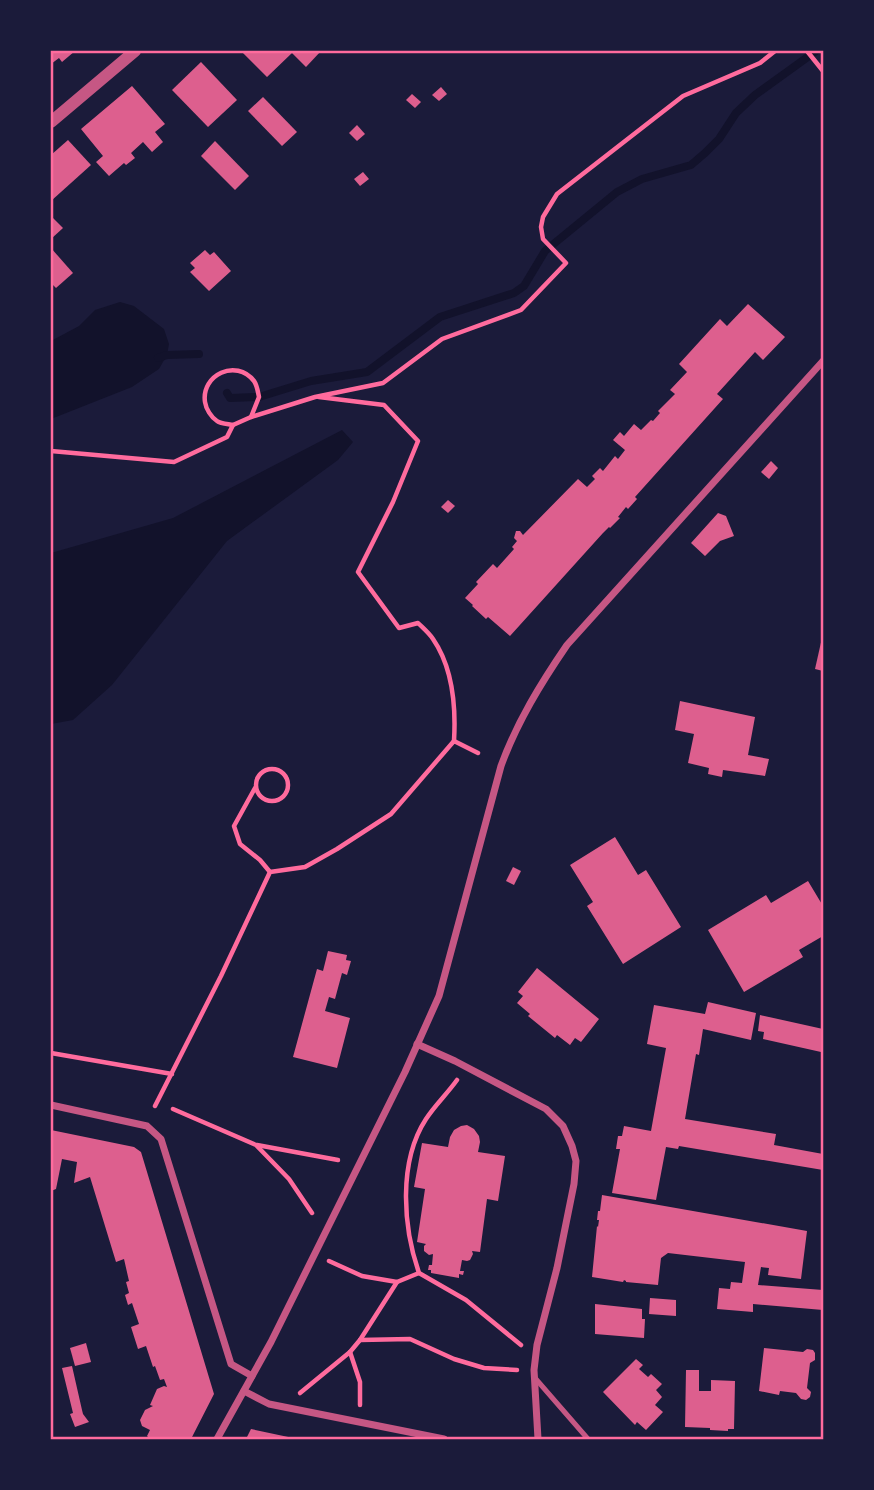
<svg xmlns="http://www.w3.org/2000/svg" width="874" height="1490" font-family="'Fira Sans',sans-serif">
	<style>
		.water { fill: #12122b }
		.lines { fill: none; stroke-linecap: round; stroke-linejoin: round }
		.stream { stroke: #12122b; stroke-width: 8 }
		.building { fill: #dd5f8e }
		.path { stroke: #ff6b9d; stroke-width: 4.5 }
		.service { stroke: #c65784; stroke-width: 5 }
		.minor { stroke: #c65784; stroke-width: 7 }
		.tertiary { stroke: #c65784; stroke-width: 12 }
		.neatline { fill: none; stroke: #ff6b9d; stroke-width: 2.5 }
	</style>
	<rect width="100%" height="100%" fill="#1b1b3a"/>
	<!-- water -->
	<g class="water">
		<polygon points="120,302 134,306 164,329 169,344 167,355 159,369 132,387 51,419 51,341 79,326 95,310"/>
		<polygon points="342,430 353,442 338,460 227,541 112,685 73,720 51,724 51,553 173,518"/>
	</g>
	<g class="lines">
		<!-- stream -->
		<g class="stream">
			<polyline points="158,358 167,355 199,354"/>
			<polyline points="227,393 230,398 259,397 311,381 367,372 440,317 514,293 524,286 545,251 617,192 642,179 691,165 705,153 719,139 736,113 755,95 816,51"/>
		</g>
	</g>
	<!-- building -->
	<g class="building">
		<polygon points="51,51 75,51 62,62 59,58 51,64"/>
		<polygon points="241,51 321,51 306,67 292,53 267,77"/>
		<polygon points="201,62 237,100 208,127 172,90"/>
		<polygon points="132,86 165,124 155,132 163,142 152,152 143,142 131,153 135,158 126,165 124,163 109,176 96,162 103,156 81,129"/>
		<polygon points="441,87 447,94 439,101 432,95"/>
		<polygon points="412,94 421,102 415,108 406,100"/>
		<polygon points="263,97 297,132 282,146 248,111"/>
		<polygon points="357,125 365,134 357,141 349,133"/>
		<polygon points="68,140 91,165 51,201 51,155"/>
		<polygon points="215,141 249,176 235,190 201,156"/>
		<polygon points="363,172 369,179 360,186 354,179"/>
		<polygon points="51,216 63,228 51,239"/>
		<polygon points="51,248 73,273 56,288 51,283"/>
		<polygon points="205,250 210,255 214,252 231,271 209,291 190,272 195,268 190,263"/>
		<polygon points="748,304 785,337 763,360 755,352 717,394 723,399 635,497 637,499 628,509 626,507 618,517 620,518 610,528 609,527 603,533 510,636 488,617 486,619 472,606 473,605 465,598 478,584 476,582 493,564 497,568 514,549 512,547 517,541 514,538 516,531 520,531 523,535 578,479 587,487 595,479 592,476 600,468 603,471 615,456 618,459 625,450 613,440 620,432 624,436 634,424 641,430 651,420 653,421 660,413 658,411 675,394 670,390 687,372 679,364 720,319 727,326"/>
		<polygon points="771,461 778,468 769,479 761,472"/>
		<polygon points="448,500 455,506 448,513 441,507"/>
		<polygon points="718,513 726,516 734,536 720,541 705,556 691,543"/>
		<polygon points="822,638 823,639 823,671 815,669"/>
		<polygon points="680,701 755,717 748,755 769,759 765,776 723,770 722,777 708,774 709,768 688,763 694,734 675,730"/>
		<polygon points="615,837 638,875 646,870 681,927 623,964 587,906 593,902 570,865"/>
		<polygon points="513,867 521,871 514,885 506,881"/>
		<polygon points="808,881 823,906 823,936 799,950 803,957 744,992 708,930 766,895 771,903"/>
		<polygon points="328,951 347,955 346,960 351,961 347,975 342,973 335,999 329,997 325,1011 350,1018 337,1068 293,1057 317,969 323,971"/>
		<polygon points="537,968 599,1019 581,1042 575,1038 570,1045 557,1035 555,1038 528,1016 530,1014 517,1003 523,996 518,992"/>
		<polygon points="708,1002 756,1013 751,1040 703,1029 699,1055 696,1054 685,1119 776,1134 774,1145 823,1154 823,1170 679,1146 678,1149 666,1147 656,1200 612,1193 620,1149 616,1149 618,1136 622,1136 624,1126 651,1131 666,1048 647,1044 654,1005 705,1014"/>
		<polygon points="760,1015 823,1029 823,1042 821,1052 763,1039 764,1032 758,1031"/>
		<polygon points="467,1125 474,1129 479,1136 480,1142 478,1152 505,1156 498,1201 487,1199 480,1252 472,1251 473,1254 470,1260 467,1261 462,1260 460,1271 464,1271 463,1275 459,1274 459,1278 431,1273 431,1270 428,1270 429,1265 432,1265 433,1254 429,1255 424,1251 424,1246 426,1244 417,1242 425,1189 414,1187 422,1143 448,1147 450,1137 454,1130 461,1126"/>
		<polygon points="51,1130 134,1147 141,1152 214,1394 191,1439 150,1439 147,1436 150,1430 142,1426 140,1420 145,1410 153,1406 150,1405 157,1389 164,1386 167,1387 164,1379 160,1380 155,1366 153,1367 146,1346 138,1349 131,1327 139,1324 132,1303 128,1305 125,1295 129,1293 126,1282 129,1281 124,1259 116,1262 90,1177 74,1183 77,1162 62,1159 56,1189 51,1191"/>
		<polygon points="602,1195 807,1231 801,1279 768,1275 769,1268 761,1267 758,1285 823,1290 823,1310 753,1304 753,1312 717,1309 719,1288 730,1289 731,1282 742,1283 745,1262 668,1253 661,1258 658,1285 626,1282 626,1281 624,1280 623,1282 592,1277 597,1226 598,1227 599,1220 597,1220 598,1211 600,1211"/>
		<polygon points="650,1298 676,1300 676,1316 649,1314"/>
		<polygon points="595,1304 642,1309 642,1319 645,1319 644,1338 595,1334"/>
		<polygon points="86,1343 91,1362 75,1366 70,1348"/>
		<polygon points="764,1348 803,1352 807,1349 813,1350 815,1353 815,1360 810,1363 807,1388 811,1392 810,1397 806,1400 801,1399 796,1393 780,1391 779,1395 759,1391"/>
		<polygon points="636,1359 643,1365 639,1369 648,1377 651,1374 662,1384 656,1390 662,1397 655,1405 663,1412 646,1430 637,1422 635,1425 603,1392"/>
		<polygon points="72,1366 82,1410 83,1414 89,1422 75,1427 70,1414 73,1413 62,1368"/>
		<polygon points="686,1370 699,1370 699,1391 711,1391 711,1380 735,1381 734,1429 728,1429 728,1431 710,1430 710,1428 685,1427"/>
		<polygon points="251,1429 293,1438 293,1439 246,1439"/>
	</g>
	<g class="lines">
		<!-- path -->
		<g class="path">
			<polyline points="807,51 823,71"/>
			<path d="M 319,397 L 384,405 L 418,441 L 393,502 L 358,572 L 399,628 L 418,623 C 423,628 429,633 433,639 C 453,668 456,707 454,741"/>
			<path d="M 233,425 C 229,424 221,424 217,421 C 211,417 206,409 205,402 C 201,375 236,358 254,381 C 257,385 258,392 259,397 L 251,417"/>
			<polyline points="51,451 174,462 227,437 233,425 251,417 315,397 383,383 442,339 521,310 566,263 543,239 541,227 543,217 557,194 683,96 760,63 775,51"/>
			<circle cx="272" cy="785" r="16"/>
			<polyline points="255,788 234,826 240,844 260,860 270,872"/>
			<polyline points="51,1053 172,1074"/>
			<path d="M 457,1080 C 447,1094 435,1105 426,1119 C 398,1162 403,1227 419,1273 L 466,1300 L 521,1345"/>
			<polyline points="155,1106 221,976 270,872 305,867 337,849 391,814 454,741 478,753"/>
			<polyline points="173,1109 256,1145 289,1179 312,1213"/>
			<polyline points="257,1145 338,1160"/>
			<polyline points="329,1261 362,1276 397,1282 419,1273"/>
			<polyline points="360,1340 410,1339 454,1359 484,1368 517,1370"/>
			<polyline points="350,1352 360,1382 360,1405"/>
			<polyline points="300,1393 350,1352 360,1340 397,1282"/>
		</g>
		<!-- service -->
		<polyline class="service" points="535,1378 588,1439"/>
		<!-- minor -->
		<g class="minor">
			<polyline points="417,1044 455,1061 546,1109 563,1126 572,1146 576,1161 574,1184 557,1268 537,1345 534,1370 538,1439"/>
			<polyline points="51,1105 147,1126 161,1139 231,1364 252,1376"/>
			<polyline points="244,1391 269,1404 444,1439"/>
			<path d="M 217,1439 L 271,1342 L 405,1072 L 439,996 L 501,766 C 517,722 541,683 567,645 L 823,361"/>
		</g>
		<!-- tertiary -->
		<polyline class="tertiary" points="51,122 135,51"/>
	</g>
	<!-- border -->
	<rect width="874" height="1490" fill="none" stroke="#1b1b3a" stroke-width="105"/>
	<rect x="52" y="52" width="770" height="1386" class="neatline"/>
</svg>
